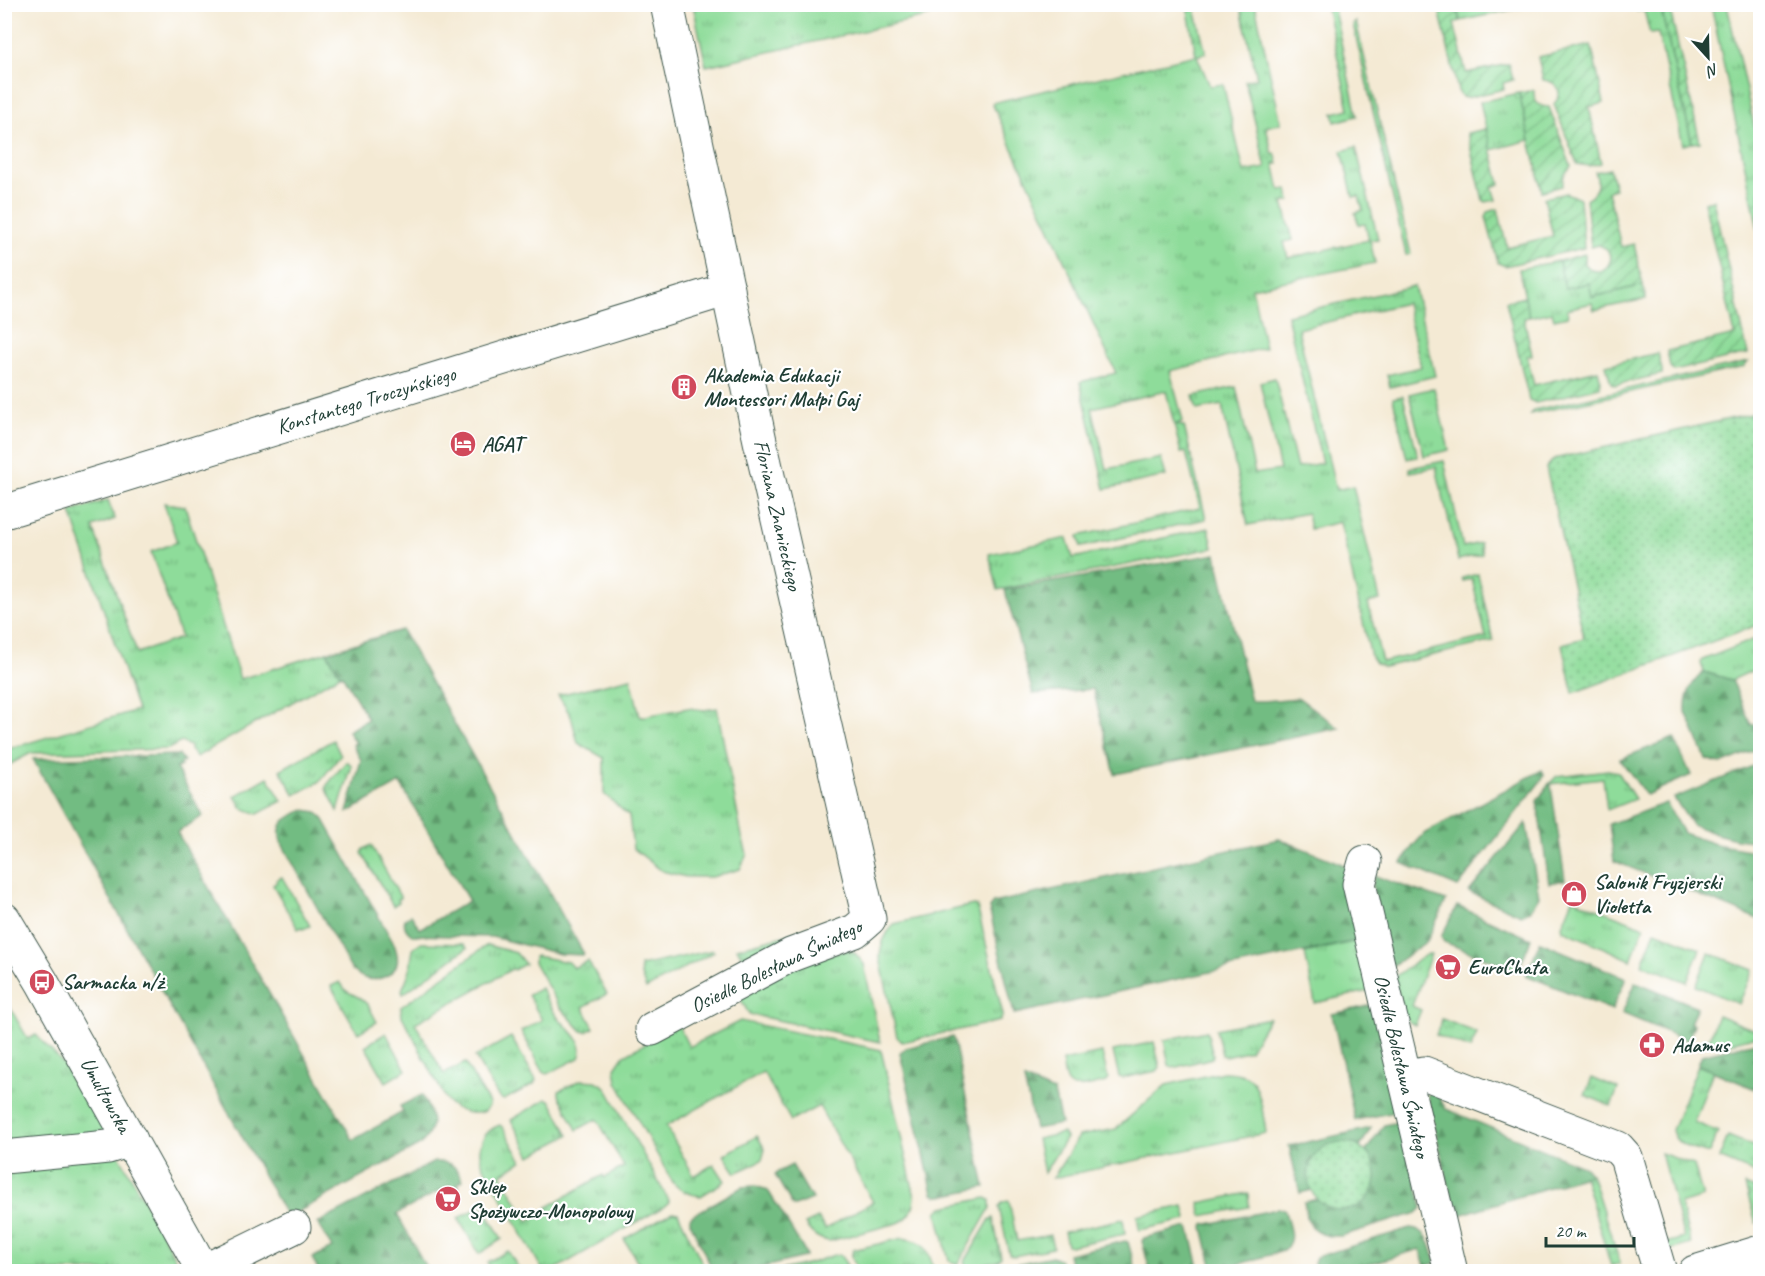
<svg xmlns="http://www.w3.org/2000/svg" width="1765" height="1276" font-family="Caveat,sans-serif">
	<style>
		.grass { fill: url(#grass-tufts); stroke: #568c67; stroke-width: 1.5 }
		.forest { fill: url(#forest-firs); stroke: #487c5b; stroke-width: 1.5 }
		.park { fill: url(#park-dots); stroke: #568c67; stroke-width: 1.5 }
		.garden { fill: url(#garden-furrows); stroke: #568c67; stroke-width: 1.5 }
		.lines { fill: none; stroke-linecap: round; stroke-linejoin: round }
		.minor-casing { stroke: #3f574c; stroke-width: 35 }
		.minor { stroke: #fff; stroke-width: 33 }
		.labels { text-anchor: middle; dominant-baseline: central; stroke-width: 4.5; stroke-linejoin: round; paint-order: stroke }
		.poi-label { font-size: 21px; font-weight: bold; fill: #1f3d34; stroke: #fff; text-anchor: start }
		.street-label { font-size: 21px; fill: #1f3d34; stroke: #fff }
	</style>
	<defs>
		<pattern id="grass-tufts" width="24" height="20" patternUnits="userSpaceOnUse" patternTransform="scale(1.5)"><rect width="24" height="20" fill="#8edc9a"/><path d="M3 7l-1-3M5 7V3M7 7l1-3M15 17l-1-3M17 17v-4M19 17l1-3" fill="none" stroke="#73b47e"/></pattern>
		<pattern id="forest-firs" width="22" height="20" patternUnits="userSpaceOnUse" patternTransform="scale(1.5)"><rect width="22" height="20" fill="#72bc82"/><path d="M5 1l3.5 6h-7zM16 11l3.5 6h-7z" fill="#5d9a6b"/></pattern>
		<pattern id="park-dots" width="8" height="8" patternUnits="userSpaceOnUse" patternTransform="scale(1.5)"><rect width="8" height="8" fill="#8edc9a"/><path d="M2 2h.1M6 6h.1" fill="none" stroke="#73b47e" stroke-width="1.8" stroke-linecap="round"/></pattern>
		<pattern id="garden-furrows" width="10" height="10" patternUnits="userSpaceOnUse" patternTransform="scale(1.5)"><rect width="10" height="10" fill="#8edc9a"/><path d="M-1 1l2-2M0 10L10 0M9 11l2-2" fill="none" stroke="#73b47e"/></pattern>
	</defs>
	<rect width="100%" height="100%" fill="#fff"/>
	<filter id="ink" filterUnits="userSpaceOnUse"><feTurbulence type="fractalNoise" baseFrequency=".0167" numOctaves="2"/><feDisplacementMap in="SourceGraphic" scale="12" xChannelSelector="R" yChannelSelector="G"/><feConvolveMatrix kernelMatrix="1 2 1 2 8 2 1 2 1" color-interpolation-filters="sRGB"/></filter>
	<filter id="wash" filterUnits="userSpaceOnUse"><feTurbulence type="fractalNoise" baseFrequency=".008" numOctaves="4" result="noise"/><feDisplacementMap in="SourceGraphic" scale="24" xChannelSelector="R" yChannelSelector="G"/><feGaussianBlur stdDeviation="1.35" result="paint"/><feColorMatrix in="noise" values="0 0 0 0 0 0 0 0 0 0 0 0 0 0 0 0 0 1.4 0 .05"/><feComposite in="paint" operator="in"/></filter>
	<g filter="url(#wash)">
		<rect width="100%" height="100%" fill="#f4ead4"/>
		<!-- grass -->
		<g class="grass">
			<polygon points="928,4 930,16 706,66 693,5"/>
			<polygon points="1456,4 1533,5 1460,21"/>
			<polygon points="1187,5 1194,5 1206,53 1197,56 1210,86 1223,84 1244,172 1266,168 1245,81 1257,78 1240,5 1255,5 1281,123 1266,127 1272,153 1275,153 1278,164 1274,163 1280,190 1288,189 1290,201 1283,203 1293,240 1284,242 1288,258 1369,240 1365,224 1359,225 1355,213 1363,210 1359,196 1353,197 1342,151 1356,147 1378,239 1370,240 1375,263 1252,288 1265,348 1170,371 1183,421 1175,425 1184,426 1206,519 1081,547 1078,536 1200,508 1186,452 1181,453 1166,391 1092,408 1107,469 1161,458 1166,476 1105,489 1080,382 1116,373 992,103 1196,55"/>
			<polygon points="1326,5 1333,5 1357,116 1335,122 1333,113 1349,109"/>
			<polygon points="1636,5 1660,5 1692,143 1683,145 1658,33 1650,34 1644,10 1637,11"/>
			<polygon points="1711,5 1727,5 1760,152 1760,238"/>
			<polygon points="1356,22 1411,254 1406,255 1353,24"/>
			<polygon points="1519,93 1530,140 1491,150 1480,102"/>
			<polygon points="1559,261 1565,288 1589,283 1593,297 1643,285 1646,299 1594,310 1592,303 1567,309 1568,316 1554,319 1552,312 1529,317 1519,269"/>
			<polygon points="1414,286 1435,376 1390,387 1387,375 1421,367 1406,303 1298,329 1336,490 1353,486 1380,600 1368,603 1382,662 1486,637 1472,579 1463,581 1462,578 1478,574 1493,641 1384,667 1375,663 1371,657 1340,522 1310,529 1307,513 1248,525 1222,405 1197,410 1193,396 1236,387 1255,474 1280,470 1260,382 1275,378 1297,468 1322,463 1287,315"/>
			<polygon points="1748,362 1744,367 1530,414 1534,410"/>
			<polygon points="1434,388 1449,450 1424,456 1409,394"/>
			<polygon points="1403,396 1418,457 1407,459 1393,398"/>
			<polygon points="1444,461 1463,547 1480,543 1482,554 1458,560 1436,467 1410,472 1410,468"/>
			<polygon points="108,500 115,519 93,527 137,653 181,638 151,552 177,542 164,503 185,506 240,679 327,652 340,675 196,757 190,750 190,746 181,742 168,749 31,753 5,767 5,750 137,710 71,512"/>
			<polygon points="1209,528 1213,548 998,590 989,554 1067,538 1073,558"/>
			<polygon points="1760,637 1760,667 1732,680 1704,672 1700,661"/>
			<polygon points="631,678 640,717 688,708 704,710 717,708 742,837 747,854 740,869 712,877 686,877 662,871 633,848 629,816 604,794 604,758 578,743 571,716 558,695"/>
			<polygon points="333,740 341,755 319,782 295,795 280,770"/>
			<polygon points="346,762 348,762 352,766 351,769 338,811 326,788 327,785"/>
			<polygon points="1608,770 1618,772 1635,799 1607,810 1603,778 1549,784 1557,776"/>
			<polygon points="268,777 282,801 258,814 242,808 235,796"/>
			<polygon points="371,845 401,898 398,899 399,902 393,906 362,853 364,849"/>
			<polygon points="282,877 310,926 303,929 302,927 298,929 273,885 277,882 276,880"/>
			<polygon points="1573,899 1644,927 1631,960 1563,930 1562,926"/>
			<path d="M 973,905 L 977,906 L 978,910 L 1003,1015 L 1000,1021 L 902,1042 L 897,1037 L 880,958 C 880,944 885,934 894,924 Z"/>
			<polygon points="833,919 843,919 746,961 743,959 737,948 795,933"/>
			<polygon points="1655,931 1700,949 1687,982 1642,964"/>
			<polygon points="1361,940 1369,991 1315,1003 1305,953"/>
			<polygon points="421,943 464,944 467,948 403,994 402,990 409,973 413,950 415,946"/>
			<path d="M 487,945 L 516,953 L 525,964 L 514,970 L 512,969 L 415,1023 L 444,1074 L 465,1063 L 489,1103 L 489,1106 L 485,1111 C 472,1116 459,1112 448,1103 L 402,1016 L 401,1007 Z"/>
			<polygon points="713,950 714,952 646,989 641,975 640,966"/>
			<polygon points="849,950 854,952 864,964 880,1042 749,1014 738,994 801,961"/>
			<polygon points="1709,953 1753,970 1739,1004 1696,986"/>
			<polygon points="1427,954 1431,954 1412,1006 1421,1010 1415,1025 1409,1022 1404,1016 1394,977"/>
			<polygon points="536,956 568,962 573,968 588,961 607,994 583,1007 594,1028 586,1032 582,1031 559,1006 534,962 534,957"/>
			<polygon points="340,982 346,991 360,998 368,1005 377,1022 358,1033 331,986"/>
			<path d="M 541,988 C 545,997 550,1006 555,1014 C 564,1027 588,1040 579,1058 L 547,1074 L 544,1073 L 521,1031 L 542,1020 L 528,995 Z"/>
			<polygon points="4,997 28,1039 36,1035 59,1059 86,1094 182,1271 5,1271"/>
			<path d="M 1718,1015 L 1759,1032 L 1759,1033 L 1757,1036 C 1743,1039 1720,1049 1708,1042 Z"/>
			<polygon points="1269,1018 1250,1050 1226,1056 1222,1055 1216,1029"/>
			<polygon points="1442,1019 1477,1033 1470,1049 1436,1035"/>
			<path d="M 740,1021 L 881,1050 L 915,1197 C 914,1210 910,1218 898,1223 L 830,1241 C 818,1240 811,1234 805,1224 L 818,1218 L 825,1229 L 873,1202 L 819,1106 L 791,1121 L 763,1072 L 666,1126 L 694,1176 L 714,1164 L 725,1181 L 701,1196 C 690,1195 681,1191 673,1183 L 617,1082 L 615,1068 L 623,1056 L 678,1025 L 689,1047 Z"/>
			<polygon points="1207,1031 1213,1055 1212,1058 1173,1068 1169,1065 1164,1040"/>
			<polygon points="386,1033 406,1070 386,1082 365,1046"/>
			<polygon points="511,1037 536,1080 534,1084 504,1100 499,1098 475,1057"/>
			<polygon points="1154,1042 1160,1067 1157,1071 1122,1078 1119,1077 1113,1051"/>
			<path d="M 1102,1053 L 1108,1078 L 1106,1082 C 1095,1084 1072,1094 1066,1081 C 1064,1075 1063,1067 1062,1061 Z"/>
			<path d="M 1698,1065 L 1713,1071 L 1694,1122 L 1718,1132 L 1709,1153 L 1706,1153 C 1692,1149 1675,1146 1672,1130 Z"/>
			<path d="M 1223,1072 C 1233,1072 1246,1073 1253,1082 C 1261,1092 1264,1120 1266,1133 L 1053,1178 L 1079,1136 L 1116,1129 L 1166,1085 Z"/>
			<polygon points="1592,1078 1618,1089 1611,1106 1585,1095"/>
			<path d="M 581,1080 L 596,1081 L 606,1087 L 669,1201 L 667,1205 L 552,1271 L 543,1271 L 482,1163 C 476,1146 483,1131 500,1125 L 503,1128 L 522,1161 L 501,1174 L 528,1221 L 548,1210 L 547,1207 L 603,1175 L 604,1178 L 624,1167 L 597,1119 L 577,1130 L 559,1095 L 559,1091 Z"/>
			<polygon points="546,1099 550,1100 569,1135 531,1156 511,1120"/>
			<polygon points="1063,1133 1066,1138 1044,1173 1037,1139"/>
			<polygon points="757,1136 765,1149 762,1160 736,1173 724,1155"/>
			<polygon points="1728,1136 1760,1149 1760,1175 1719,1158"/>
			<polygon points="1661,1153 1694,1165 1703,1197 1680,1204 1691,1244 1670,1250 1662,1244 1684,1238"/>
			<polygon points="1591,1174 1620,1263 1611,1266 1584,1176"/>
			<polygon points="1745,1185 1760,1191 1760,1222 1756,1223"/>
			<polygon points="1248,1193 1249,1207 1202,1216 1199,1203"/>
			<polygon points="986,1198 990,1200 990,1208 958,1264 949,1261 937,1212 943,1207"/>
			<polygon points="1009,1201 1017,1241 1050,1235 1053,1247 1052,1248 1014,1256 1009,1254 999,1207 1003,1202"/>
			<polygon points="1184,1206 1187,1218 1186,1220 1140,1230 1139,1228 1137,1216"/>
			<polygon points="480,1207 484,1208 502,1239 479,1254 458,1218"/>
			<polygon points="672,1212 678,1213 706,1271 643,1271 624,1239"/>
			<polygon points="993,1218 1001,1257 998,1261 968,1267 964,1263 990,1219"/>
			<polygon points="1123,1219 1125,1234 1070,1246 1067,1245 1064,1232"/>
			<path d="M 903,1238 C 926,1242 929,1250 934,1271 L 859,1271 C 856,1265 849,1258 853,1250 Z"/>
			<polygon points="508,1251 520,1271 492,1271 487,1262"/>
			<polygon points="834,1255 840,1255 847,1265 836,1271 777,1271 811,1263"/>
		</g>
		<!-- forest -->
		<g class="forest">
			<polygon points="1216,554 1251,701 1264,701 1299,698 1339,728 1115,774 1093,689 1033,694 1005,590"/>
			<path d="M 402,630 L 584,954 L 582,955 L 560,954 L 492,937 L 412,935 C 406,931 403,926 405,919 L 411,915 L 420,929 L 469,901 L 400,783 L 347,813 L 361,760 L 353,745 L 355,743 L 348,731 L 368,719 L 342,674 L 340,675 L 327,652 Z"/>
			<path d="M 1704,672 L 1732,680 L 1751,725 L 1760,722 L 1760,748 L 1721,764 L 1706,759 L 1686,712 C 1685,695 1691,682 1704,672 Z"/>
			<polygon points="1674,738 1691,775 1646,795 1620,759"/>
			<path d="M 179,755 L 184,761 L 180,763 L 181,766 L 176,768 L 203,816 L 177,832 L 353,1140 L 403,1112 L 400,1106 L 422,1095 C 433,1116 438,1127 420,1145 L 287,1218 L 33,759 Z"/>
			<polygon points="1760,763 1760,842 1736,839 1716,834 1692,825 1674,798"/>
			<polygon points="1542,770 1544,774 1543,778 1458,887 1402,863 1413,846 1425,833"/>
			<polygon points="1549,784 1551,786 1565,880 1549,883 1537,801"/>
			<polygon points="1666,803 1683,833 1715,844 1760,852 1760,920 1614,861 1609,824"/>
			<path d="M 304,810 L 317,812 L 324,820 L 394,944 C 396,950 399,957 397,963 C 394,977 375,982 364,978 C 359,976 355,972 351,969 L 281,842 C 275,822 288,817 304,810 Z"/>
			<polygon points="1526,823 1539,896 1530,911 1521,915 1469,892"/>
			<polygon points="1279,839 1352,868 1361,940 1014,1014 989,908 993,903"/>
			<polygon points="1375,876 1446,901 1427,941 1391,967 1372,886"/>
			<polygon points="1457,906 1531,939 1518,971 1444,942 1441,937"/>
			<polygon points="1540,942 1626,978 1612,1010 1526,975"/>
			<polygon points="1636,982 1697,1007 1690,1023 1694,1024 1688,1041 1622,1013"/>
			<polygon points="1373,1005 1401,1111 1355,1120 1332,1014"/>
			<polygon points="953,1037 985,1187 942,1196 937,1196 933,1193 900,1053 906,1048"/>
			<polygon points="1760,1041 1760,1091 1698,1065 1702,1055"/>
			<polygon points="1024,1080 1054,1092 1061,1124 1035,1129"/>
			<polygon points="1431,1092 1437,1093 1446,1109 1585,1167 1591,1174 1456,1216 1427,1095"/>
			<path d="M 1404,1121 L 1422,1208 L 1417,1213 L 1341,1236 L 1330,1236 L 1322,1234 L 1314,1229 L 1308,1221 L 1304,1202 L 1317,1199 C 1333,1211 1339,1211 1356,1202 C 1360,1201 1366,1199 1369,1196 C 1381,1184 1375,1162 1366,1151 L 1384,1125 Z"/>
			<polygon points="1371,1128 1360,1147 1355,1144 1311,1188 1312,1190 1300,1193 1289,1146"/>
			<path d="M 434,1162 C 452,1161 455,1166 463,1180 L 458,1183 L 459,1187 L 453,1190 L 450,1185 L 397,1214 L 428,1271 L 319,1271 L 312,1258 L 332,1248 L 318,1223 Z"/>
			<polygon points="792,1165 812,1199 795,1206 793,1206 775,1175 776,1173"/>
			<polygon points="754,1186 765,1189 769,1192 805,1252 806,1255 804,1257 748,1271 713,1271 690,1222 690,1218 693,1215 742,1187"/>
			<path d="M 1277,1209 L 1281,1209 L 1285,1211 C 1288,1227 1297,1239 1283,1251 L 1216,1271 L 1213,1269 L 1203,1227 L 1204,1225 Z"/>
			<polygon points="1188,1227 1190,1230 1200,1271 1150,1271 1142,1241 1144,1238"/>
			<path d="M 1410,1228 C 1429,1229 1431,1247 1436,1263 L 1425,1266 L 1420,1249 L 1345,1271 L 1316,1271 L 1314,1263 L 1316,1257 Z"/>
			<polygon points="1125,1241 1128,1242 1136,1271 1072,1271 1068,1254"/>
			<polygon points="1052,1256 1059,1259 1063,1271 985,1271"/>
		</g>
		<!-- park -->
		<g class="park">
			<polygon points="1760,412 1760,624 1573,693 1562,644 1584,638 1546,468 1554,459"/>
			<circle cx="1342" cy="1176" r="34"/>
		</g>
		<!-- garden -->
		<g class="garden">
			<polygon points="1438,5 1456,5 1460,21 1454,23 1466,73 1509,64 1513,80 1503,83 1504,89 1466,98 1462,97 1458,91"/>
			<polygon points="1660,5 1669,5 1700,142 1692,143"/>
			<path d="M 1591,45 L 1604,103 L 1589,107 L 1601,163 L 1589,166 L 1577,164 L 1554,104 L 1559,97 C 1560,86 1553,81 1543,80 L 1538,57 Z"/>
			<path d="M 1534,90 C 1533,101 1538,107 1549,107 L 1571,166 L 1564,175 L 1562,186 L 1542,191 L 1519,93 Z"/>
			<polygon points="1486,129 1500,184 1492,187 1496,200 1486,202 1483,200 1467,133"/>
			<path d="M 1610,169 L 1615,189 L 1608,191 L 1621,247 L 1634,244 L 1643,285 L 1592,297 L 1589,283 L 1565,288 L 1559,261 L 1585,254 L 1585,264 L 1591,270 C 1601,273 1609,269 1611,258 L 1607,249 L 1599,245 L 1591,247 L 1586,199 C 1597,193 1600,184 1595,172 Z"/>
			<polygon points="1566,193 1580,199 1584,248 1505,266 1498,263 1486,217 1488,212 1498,209 1507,247 1553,236 1544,198"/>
			<polygon points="1713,200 1748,354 1674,371 1670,367 1667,351 1735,335 1704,202"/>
			<polygon points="1525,297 1529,317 1524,318 1532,355 1527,356 1534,385 1598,370 1601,381 1600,387 1536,403 1529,400 1506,301"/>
			<polygon points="1658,353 1662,370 1662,374 1615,385 1611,383 1606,365"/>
		</g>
	</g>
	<g filter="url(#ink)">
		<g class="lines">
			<defs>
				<g id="minor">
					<polyline points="4,512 728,289"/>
					<polyline points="1365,862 1359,884 1451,1272"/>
					<polyline points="4,919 42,982 204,1272"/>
					<polyline points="652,1029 791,955 855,931 869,919 760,441 667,4"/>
					<polyline points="1404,1076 1424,1073 1618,1148 1626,1157 1660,1272"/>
					<polyline points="4,1157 108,1147 131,1140"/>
					<polyline points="204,1271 294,1227"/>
					<polyline points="1695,1272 1760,1252"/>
				</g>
			</defs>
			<!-- minor casing -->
			<use href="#minor" class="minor-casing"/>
			<!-- minor -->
			<use href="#minor" class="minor"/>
		</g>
	</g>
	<!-- icons -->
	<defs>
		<symbol id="building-disc" viewBox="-11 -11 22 22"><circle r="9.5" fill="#d1495b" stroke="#fff"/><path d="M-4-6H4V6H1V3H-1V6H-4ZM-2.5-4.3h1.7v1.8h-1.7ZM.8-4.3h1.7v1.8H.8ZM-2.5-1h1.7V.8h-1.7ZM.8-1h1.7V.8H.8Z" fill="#fff"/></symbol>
		<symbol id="hotel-disc" viewBox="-11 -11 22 22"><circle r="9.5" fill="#d1495b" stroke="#fff"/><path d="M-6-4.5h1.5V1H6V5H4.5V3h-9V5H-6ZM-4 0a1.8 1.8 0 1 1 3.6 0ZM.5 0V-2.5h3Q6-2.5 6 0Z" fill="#fff"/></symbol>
		<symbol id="shop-disc" viewBox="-11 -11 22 22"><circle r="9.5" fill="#d1495b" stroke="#fff"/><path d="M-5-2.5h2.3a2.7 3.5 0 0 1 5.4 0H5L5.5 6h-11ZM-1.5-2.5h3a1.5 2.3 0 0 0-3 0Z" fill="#fff"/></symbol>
		<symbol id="supermarket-disc" viewBox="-11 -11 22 22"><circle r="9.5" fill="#d1495b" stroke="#fff"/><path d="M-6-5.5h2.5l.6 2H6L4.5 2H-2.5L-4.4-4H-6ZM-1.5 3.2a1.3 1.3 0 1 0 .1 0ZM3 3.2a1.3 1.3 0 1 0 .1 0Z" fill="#fff"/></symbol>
		<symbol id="bus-disc" viewBox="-11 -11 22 22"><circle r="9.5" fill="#d1495b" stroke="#fff"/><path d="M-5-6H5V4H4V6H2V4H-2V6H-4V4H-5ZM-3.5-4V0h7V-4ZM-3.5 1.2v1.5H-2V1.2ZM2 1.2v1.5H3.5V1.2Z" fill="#fff"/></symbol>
		<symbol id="pharmacy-disc" viewBox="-11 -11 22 22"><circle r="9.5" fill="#d1495b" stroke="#fff"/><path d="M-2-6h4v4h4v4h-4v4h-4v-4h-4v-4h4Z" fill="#fff"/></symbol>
	</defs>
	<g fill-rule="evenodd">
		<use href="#building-disc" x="669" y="372" width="30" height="30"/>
		<use href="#hotel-disc" x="448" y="429" width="30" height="30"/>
		<use href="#shop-disc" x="1559" y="879" width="30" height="30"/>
		<use href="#supermarket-disc" x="1433" y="952" width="30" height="30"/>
		<use href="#bus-disc" x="27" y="967" width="30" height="30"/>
		<use href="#pharmacy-disc" x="1637" y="1030" width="30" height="30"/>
		<use href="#supermarket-disc" x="433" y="1184" width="30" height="30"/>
	</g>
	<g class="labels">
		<!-- poi labels -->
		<g class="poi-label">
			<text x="704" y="375">Akademia Edukacji<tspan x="704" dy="24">Montessori Małpi Gaj</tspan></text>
			<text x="482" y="444">AGAT</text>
			<text x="1594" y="882">Salonik Fryzjerski<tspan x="1594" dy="24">Violetta</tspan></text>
			<text x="1468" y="967">EuroChata</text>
			<text x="62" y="982">Sarmacka n/ż</text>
			<text x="1672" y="1045">Adamus</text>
			<text x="468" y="1187">Sklep<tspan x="468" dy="24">Spożywczo-Monopolowy</tspan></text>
		</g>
		<!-- street labels -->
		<g class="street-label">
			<text transform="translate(366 400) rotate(-17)">Konstantego Troczyńskiego</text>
			<text transform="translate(778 515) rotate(77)">Floriana Znanieckiego</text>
			<text transform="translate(776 966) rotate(-26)">Osiedle Bolesława Śmiałego</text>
			<text transform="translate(1402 1066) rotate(77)">Osiedle Bolesława Śmiałego</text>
			<text transform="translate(106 1095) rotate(61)">Umultowska</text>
		</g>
	</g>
	<!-- margin -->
	<rect width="1765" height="1276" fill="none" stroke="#fff" stroke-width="24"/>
	<!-- north arrow -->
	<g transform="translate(1708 57) rotate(158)" stroke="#ffffff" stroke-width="4.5" paint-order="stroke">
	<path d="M0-4.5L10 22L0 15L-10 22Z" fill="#1f3d34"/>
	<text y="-9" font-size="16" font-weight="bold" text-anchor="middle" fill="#1f3d34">N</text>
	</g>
	<!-- scale -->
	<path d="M1546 1237v9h88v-9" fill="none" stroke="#1f3d34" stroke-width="3"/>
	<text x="1555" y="1237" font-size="18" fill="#1f3d34" stroke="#ffffff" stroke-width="4.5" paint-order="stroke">20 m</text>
</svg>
